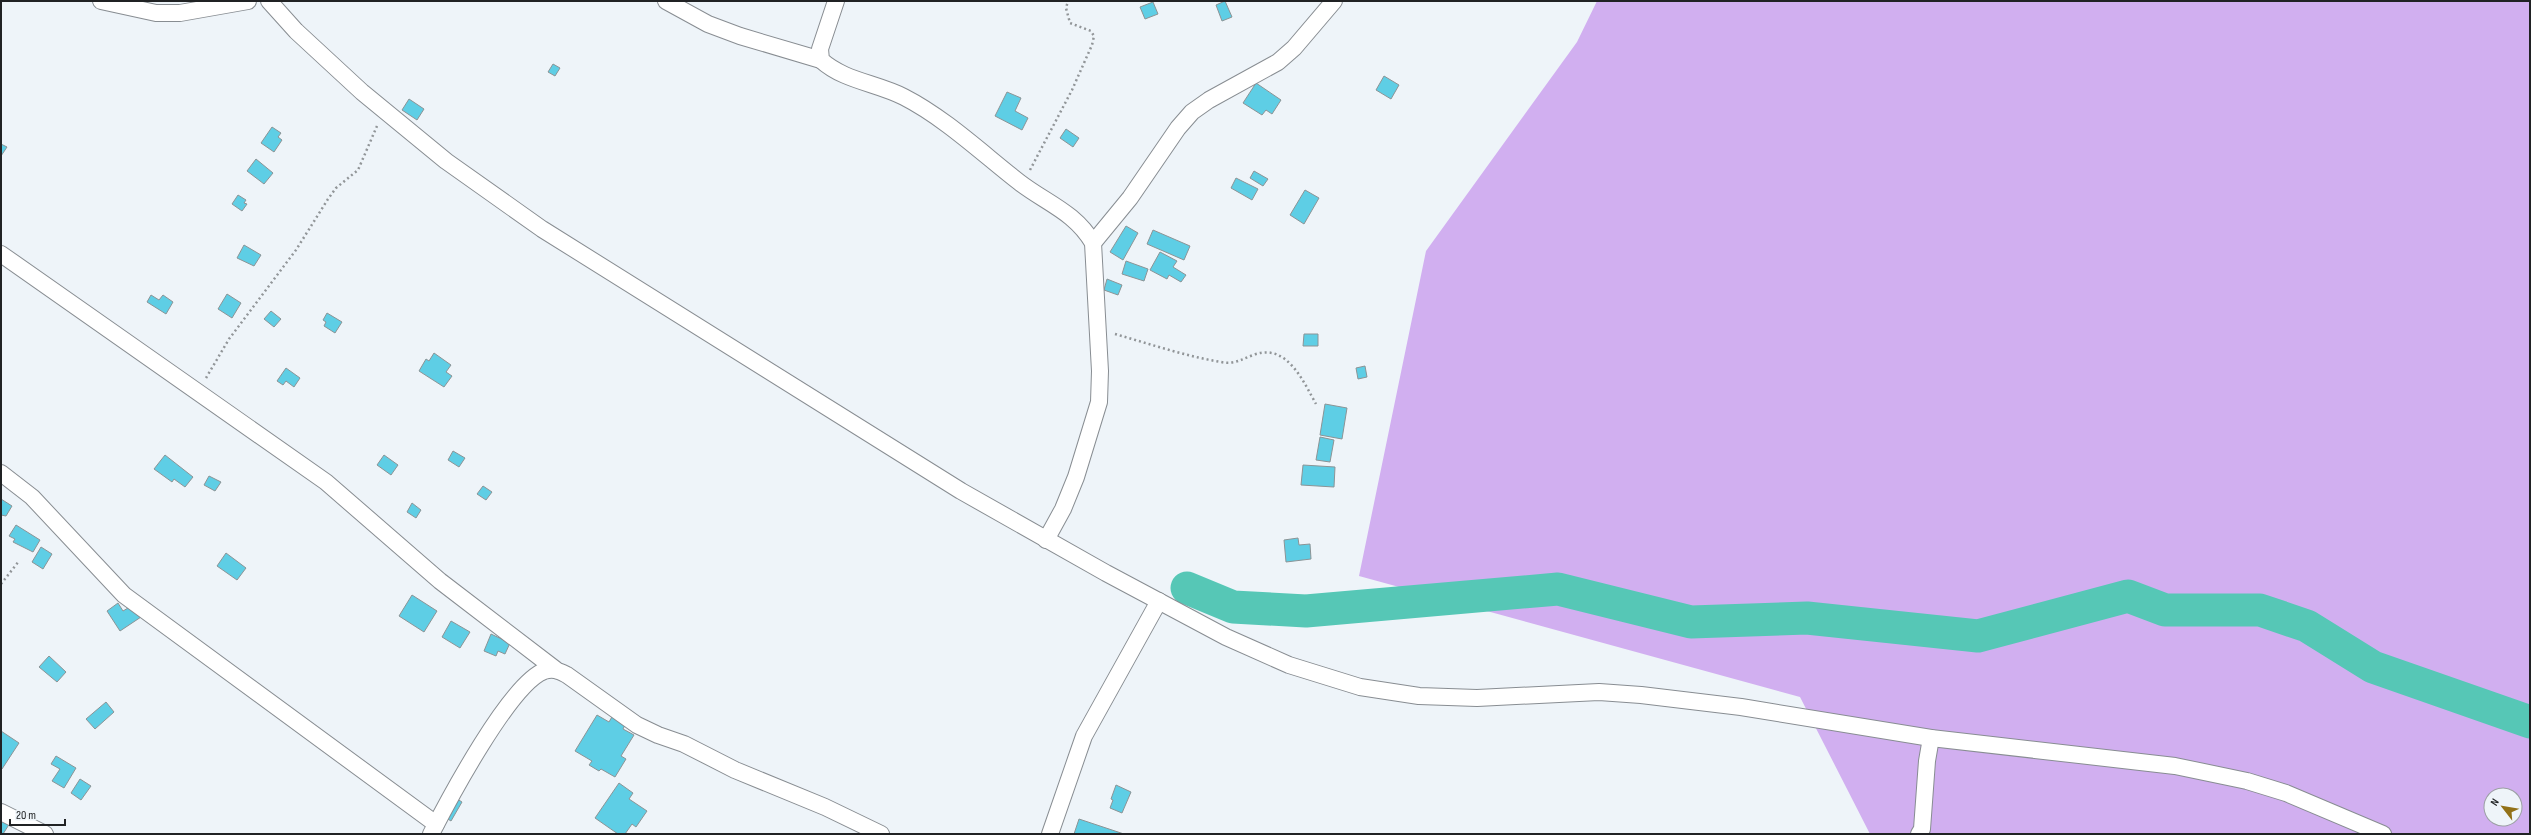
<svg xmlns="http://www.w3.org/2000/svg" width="2531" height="835" font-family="'Sofia Sans Condensed',sans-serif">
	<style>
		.green { fill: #d1aff0; fill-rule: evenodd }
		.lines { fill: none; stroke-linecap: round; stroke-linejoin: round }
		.river { stroke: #56c7b6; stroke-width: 33 }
		.building { fill: #5ecee5; stroke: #8c9496 }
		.street-casing { stroke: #888d92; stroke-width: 18 }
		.path { stroke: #919598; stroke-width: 2.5; stroke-dasharray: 2 3; stroke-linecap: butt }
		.street { stroke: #fff; stroke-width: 16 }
	</style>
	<rect width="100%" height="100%" fill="#eef4f9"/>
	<!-- green -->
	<path class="green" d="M 1597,1 L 2530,1 L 2530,834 L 1870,834 L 1800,697 L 1359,576 L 1426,251 L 1577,42 ZM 2491,795 L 2515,795 L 2515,819 L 2491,819 Z"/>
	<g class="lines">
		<!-- river -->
		<polyline class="river" points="1187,588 1233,607 1306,611 1558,589 1691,622 1807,618 1978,636 2128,596 2165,610 2260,610 2307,626 2373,667 2530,722"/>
	</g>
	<!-- building -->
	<g class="building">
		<polygon points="1225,1 1232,17 1222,21 1216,5"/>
		<polygon points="1153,2 1158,14 1145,19 1140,7"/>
		<polygon points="553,64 560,68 555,76 548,72"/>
		<polygon points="1384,76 1399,85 1391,99 1376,90"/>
		<polygon points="1256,83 1281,100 1272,114 1266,110 1262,115 1243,103"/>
		<polygon points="1007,92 1021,98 1015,111 1028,118 1022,130 995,116"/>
		<polygon points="409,99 424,109 417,120 402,110"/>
		<polygon points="272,127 281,133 278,137 282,140 274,152 261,143"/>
		<polygon points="1066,129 1079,138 1073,147 1060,138"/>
		<polygon points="1,144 7,147 1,156"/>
		<polygon points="256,159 273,173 264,184 247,171"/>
		<polygon points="1254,171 1268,179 1263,186 1250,178"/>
		<polygon points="1236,178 1258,189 1252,200 1231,188"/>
		<polygon points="1305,190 1319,198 1304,224 1290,215"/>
		<polygon points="238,195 246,200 244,203 247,204 242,211 232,204"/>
		<polygon points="1126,226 1138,233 1123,260 1110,252"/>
		<polygon points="1153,230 1190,246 1184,260 1147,244"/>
		<polygon points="244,245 261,255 254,266 237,258"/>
		<polygon points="1160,252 1177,261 1173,267 1186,275 1181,282 1169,275 1167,279 1150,270"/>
		<polygon points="1126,261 1148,269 1144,281 1122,274"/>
		<polygon points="1107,279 1122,285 1118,295 1104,290"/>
		<polygon points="227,294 241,303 232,318 218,309"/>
		<polygon points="151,295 159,300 163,295 173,302 166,314 147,302"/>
		<polygon points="271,311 281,319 274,327 264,319"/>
		<polygon points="327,313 342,322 335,333 324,326 326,322 323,320"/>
		<polygon points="1304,334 1318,334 1318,346 1303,346"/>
		<polygon points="434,353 451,365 446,372 452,376 444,387 419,371 426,359 429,361"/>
		<polygon points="1365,366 1367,377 1358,379 1356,368"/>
		<polygon points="286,368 300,378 294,387 286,381 283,385 277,381"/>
		<polygon points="1325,404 1347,408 1342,439 1320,435"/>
		<polygon points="1320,437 1334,440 1330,462 1316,460"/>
		<polygon points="453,451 465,458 459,467 448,460"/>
		<polygon points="165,455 193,477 185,487 174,479 172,482 154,469"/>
		<polygon points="384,455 398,465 391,475 377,465"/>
		<polygon points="1303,465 1335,467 1334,487 1301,485"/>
		<polygon points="209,476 221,482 215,491 204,485"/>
		<polygon points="483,486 492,492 486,500 477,494"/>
		<polygon points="1,499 12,506 6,516 1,515"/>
		<polygon points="412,503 421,510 416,518 407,512"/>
		<polygon points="16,525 40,540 33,552 13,542 15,539 9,536"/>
		<polygon points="1298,538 1299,545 1310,544 1311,559 1286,562 1284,540"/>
		<polygon points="41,547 52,554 43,569 32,562"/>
		<polygon points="226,553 246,568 237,580 217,566"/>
		<polygon points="412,595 437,611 424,632 399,616"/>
		<polygon points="118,603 123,611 133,605 141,617 120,631 107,611"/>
		<polygon points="451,621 470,632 460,648 442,637"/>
		<polygon points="491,634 510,643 505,654 498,651 496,656 484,651"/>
		<polygon points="49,656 66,672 57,682 39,667"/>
		<polygon points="106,702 114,712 95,729 86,719"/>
		<polygon points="597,715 609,722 613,715 626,723 623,729 634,735 621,756 626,759 615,777 601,769 599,771 589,765 592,761 575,751"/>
		<polygon points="1,731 19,743 2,769 1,769"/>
		<polygon points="56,756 76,768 64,788 52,781 60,769 51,764"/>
		<polygon points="80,779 91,786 81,800 71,793"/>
		<polygon points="619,783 633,793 629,799 647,811 636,827 632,824 625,834 618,834 595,818"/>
		<polygon points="1116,785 1131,792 1122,813 1110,808 1113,800 1111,799"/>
		<polygon points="454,797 462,802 451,821 443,816"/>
		<polygon points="1,818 10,823 3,834 1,833"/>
		<polygon points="1079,819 1124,834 1074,834"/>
	</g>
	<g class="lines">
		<defs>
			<g id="street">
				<polyline points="101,1 156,13 180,13 248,1"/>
				<polyline points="269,1 296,31 362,92 446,161 542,229 961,491 1106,573 1226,637 1289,665 1360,687 1419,696 1477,698 1599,692 1641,695 1741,707 1931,738 2175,766 2247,781 2286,793 2383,834"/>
				<polyline points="666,1 708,24 740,36 821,60"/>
				<path d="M 836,1 L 820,49 L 821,60 C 844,81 877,83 904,97 C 945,118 983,154 1019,182 C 1046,203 1075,212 1093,243 L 1100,371 L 1099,402 L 1076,477 L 1063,509 L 1046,540"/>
				<polyline points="1093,243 1130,198 1178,128 1192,112 1209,100 1278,62 1294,48 1334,1"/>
				<polyline points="1,254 326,482 440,581 555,669"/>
				<polyline points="1,473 32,497 124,595 436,824"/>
				<polyline points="1,812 45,834"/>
				<path d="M 431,834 C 449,799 510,684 544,671 C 554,668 559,671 567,675 L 637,725 L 658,735 L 684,744 L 735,770 L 825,807 L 881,834"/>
				<polyline points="1050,834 1084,736 1159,601"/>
				<polyline points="1919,834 1922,829 1927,761 1931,738"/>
			</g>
		</defs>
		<!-- street casing -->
		<use href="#street" class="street-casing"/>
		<!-- path -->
		<g class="path">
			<polyline points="1030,170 1072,90 1092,45 1094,36 1091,31 1070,23 1066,8 1068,1"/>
			<path d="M 1115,334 C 1150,344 1185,356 1221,362 C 1235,365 1244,358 1256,354 C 1288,344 1304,383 1316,404"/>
			<polyline points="206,378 229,339 296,250 328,199 336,188 358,170 377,126"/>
			<polyline points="1,584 19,561"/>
		</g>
		<!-- street -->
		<use href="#street" class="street"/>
	</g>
	<!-- border -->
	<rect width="2531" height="835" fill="none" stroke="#202224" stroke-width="4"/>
	<!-- north arrow -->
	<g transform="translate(2503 807) rotate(301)"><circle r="19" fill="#eef4f9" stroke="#9ca0a4"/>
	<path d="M0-3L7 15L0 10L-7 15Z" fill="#927118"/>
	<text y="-6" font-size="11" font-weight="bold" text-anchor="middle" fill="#202224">N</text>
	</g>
	<!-- scale -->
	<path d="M10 819v6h55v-6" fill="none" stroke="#202224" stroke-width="2"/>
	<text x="16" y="819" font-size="12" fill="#202224" stroke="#eef4f9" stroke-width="3" paint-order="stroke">20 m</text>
</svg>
